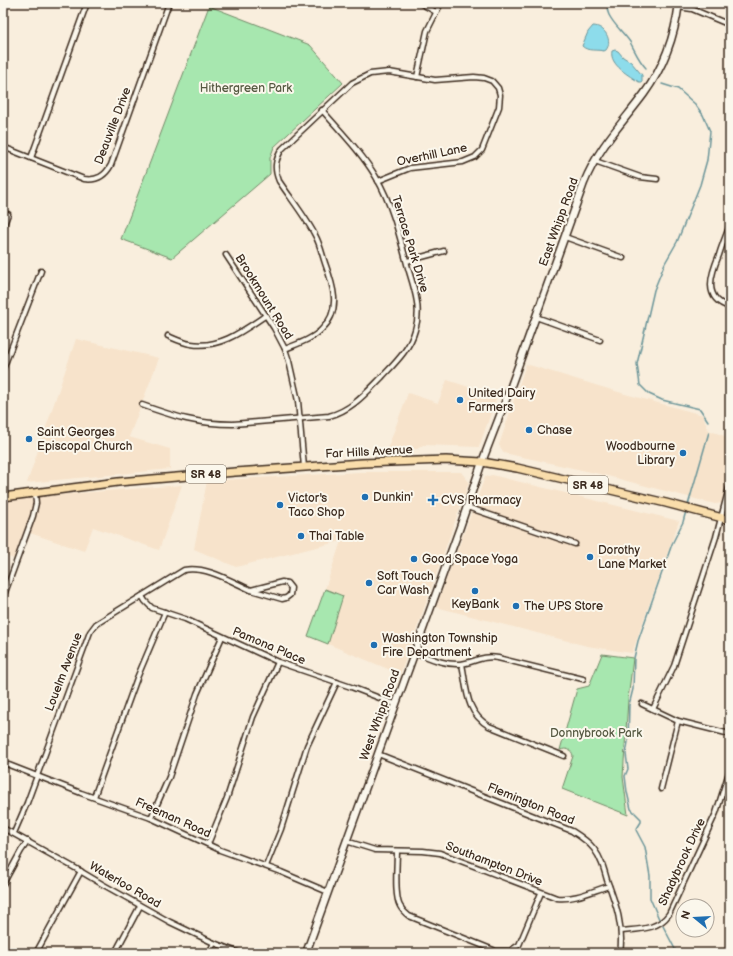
<svg xmlns="http://www.w3.org/2000/svg" width="733" height="956" font-family="'Balsamiq Sans',sans-serif">
	<style>
		.built { fill: #f7e3cb }
		.green { fill: #a7e7af; stroke: #718866 }
		.water { fill: #8ddceb; stroke: #6c9599 }
		.lines { fill: none; stroke-linecap: round; stroke-linejoin: round }
		.stream { stroke: #6c9599; stroke-width: 1.5 }
		.street-casing { stroke: #3b2a1e; stroke-width: 7 }
		.secondary-casing { stroke: #3b2a1e; stroke-width: 9 }
		.primary-casing { stroke: #3b2a1e; stroke-width: 10 }
		.street { stroke: #fbf7ec; stroke-width: 4 }
		.secondary { stroke: #fbf7ec; stroke-width: 6 }
		.primary { stroke: #f9ddab; stroke-width: 7 }
		.poi-dot { fill: #1f6fb2; stroke: #fbf7ec; stroke-width: 1.5 }
		.labels { text-anchor: middle; dominant-baseline: central; stroke-width: 4; stroke-linejoin: round; paint-order: stroke }
		.shield { fill: #fbf7ec; stroke: #75685c; stroke-width: 1 }
		.shield-label { font-size: 11px; font-weight: bold; fill: #3b2a1e }
		.park-label { font-size: 12px; fill: #565942; stroke: #fbf7ec }
		.street-label { font-size: 12px; fill: #3b2a1e; stroke: #fbf7ec }
		.poi-label { font-size: 12px; fill: #3b2a1e; stroke: #fbf7ec; text-anchor: start }
	</style>
	<rect width="100%" height="100%" fill="#f9eedd"/>
	<filter id="ink" filterUnits="userSpaceOnUse"><feTurbulence type="fractalNoise" baseFrequency=".025" numOctaves="2"/><feDisplacementMap in="SourceGraphic" scale="8" xChannelSelector="R" yChannelSelector="G"/><feConvolveMatrix kernelMatrix="1 2 1 2 8 2 1 2 1" color-interpolation-filters="sRGB"/></filter>
	<g filter="url(#ink)">
		<!-- built -->
		<g class="built">
			<polygon points="76,339 159,358 129,437 170,449 170,469 27,483"/>
			<polygon points="526,364 625,394 703,415 708,430 730,438 730,502 715,504 600,474 504,453 499,445"/>
			<polygon points="447,380 497,396 479,447 423,445 417,449 387,450 408,393 438,403"/>
			<polygon points="360,472 461,472 469,482 411,645 400,674 328,644 343,596 325,589 341,541 236,567 194,549 207,481"/>
			<polygon points="492,475 679,521 632,653 587,646 436,607 485,477"/>
			<polygon points="182,485 159,550 93,527 84,551 24,531 14,559 3,555 3,499"/>
		</g>
		<!-- green -->
		<g class="green">
			<polygon points="209,6 310,45 343,83 274,147 270,158 270,174 172,258 121,239"/>
			<polygon points="325,589 343,596 328,644 308,636"/>
			<path d="M 602,654 L 633,658 L 628,700 L 623,777 L 628,815 L 562,789 L 573,756 C 572,749 566,748 560,750 L 577,689 L 589,686 Z"/>
		</g>
		<!-- water -->
		<g class="water">
			<path d="M 593,26 C 605,26 613,41 606,50 L 604,51 C 596,49 588,52 582,46 L 588,32 Z"/>
			<path d="M 615,50 L 618,51 L 623,57 L 631,62 L 642,75 L 642,82 L 639,82 C 630,76 609,65 612,51 Z"/>
		</g>
		<g class="lines">
			<!-- stream -->
			<g class="stream">
				<path d="M 607,3 C 607,7 607,11 609,15 C 614,25 623,32 630,42 C 635,51 639,61 646,68"/>
				<polyline points="662,84 678,89 695,104 703,115 710,131 707,160 700,185 677,242 665,263 654,290 637,364 640,385 649,394 662,400 700,409 708,421"/>
				<polyline points="688,505 709,432"/>
				<polyline points="659,919 650,898 650,876 645,847 636,830 641,822 641,819 631,809 627,792 625,776 628,769 626,754 628,742 629,705 633,689 634,658 638,641 672,544 683,522 686,511"/>
				<polyline points="663,926 677,953"/>
			</g>
			<defs>
				<g id="street">
					<polyline points="306,3 317,3"/>
					<polyline points="420,3 436,12"/>
					<polyline points="678,7 692,9 730,25"/>
					<polyline points="417,77 427,31 441,3"/>
					<path d="M 3,147 L 84,179 C 97,181 105,176 111,165 L 169,3"/>
					<polyline points="31,158 87,3"/>
					<polyline points="595,161 640,177 657,179"/>
					<path d="M 730,225 C 726,235 722,245 719,255 C 711,274 702,299 730,307"/>
					<polyline points="3,227 8,214"/>
					<polyline points="565,237 623,258"/>
					<polyline points="226,255 274,328 285,349 289,361 298,401 304,467"/>
					<polyline points="407,261 444,251"/>
					<polyline points="536,317 600,340"/>
					<path d="M 168,336 C 175,339 183,343 191,344 C 219,349 243,331 265,316"/>
					<path d="M 285,349 C 297,344 313,339 322,329 C 342,310 333,285 325,263 C 322,254 320,244 315,235 C 305,216 291,199 279,181 C 274,169 275,160 282,149 L 352,83 L 370,74 L 389,72 L 435,80 L 474,77 L 484,78 L 492,81 L 498,88 L 500,95 L 499,107 L 482,150 L 475,157 L 463,162 L 410,168 L 378,181"/>
					<polyline points="3,369 41,271"/>
					<path d="M 142,405 C 176,417 197,424 233,424 L 329,416 C 352,410 366,393 382,377 C 395,363 410,349 415,330 C 422,309 414,288 408,268 C 400,237 392,204 376,177 C 361,152 341,132 322,110"/>
					<polyline points="467,507 575,544"/>
					<polygon points="282,582 287,583 291,588 290,595 286,598 282,599 251,590"/>
					<polyline points="142,596 145,601 152,608 185,619 278,662 351,687 395,704"/>
					<polyline points="3,598 33,516 36,503 35,493"/>
					<path d="M 414,652 C 428,657 444,665 459,664 C 474,663 481,655 498,658 L 583,679"/>
					<path d="M 462,664 C 467,688 465,712 489,726 L 564,756"/>
					<polyline points="642,704 678,721 730,734"/>
					<polyline points="653,709 674,666 716,537 730,484"/>
					<path d="M 378,754 L 572,831 C 580,836 588,841 594,849 C 601,858 604,869 607,880 C 616,904 624,927 620,953"/>
					<polyline points="9,765 81,793 151,818 220,850 281,872 328,892"/>
					<polyline points="661,789 678,721"/>
					<polyline points="94,797 137,678 165,612"/>
					<polyline points="151,818 169,777 197,694 222,637"/>
					<polyline points="3,828 75,868 102,884 170,922 214,943 240,953"/>
					<path d="M 14,833 L 27,803 L 90,632 L 96,624 L 184,570 C 207,566 230,581 251,590"/>
					<path d="M 346,841 L 375,850 L 423,851 L 440,853 L 557,898 C 575,900 592,891 609,886"/>
					<polyline points="208,844 227,798 253,717 278,662"/>
					<path d="M 397,851 C 397,864 394,896 400,906 C 402,910 405,913 409,916 L 496,951 L 510,951 L 519,945 L 541,893"/>
					<polyline points="266,866 281,829 307,746 337,682"/>
					<polyline points="3,884 21,851 28,841"/>
					<path d="M 621,931 C 639,929 658,930 669,914 L 716,813 L 730,769"/>
					<polyline points="36,953 81,871"/>
					<polyline points="115,953 140,906"/>
					<polyline points="209,953 214,943"/>
				</g>
				<path id="secondary" d="M 306,953 L 460,527 L 482,462 L 507,397 L 584,183 C 599,146 621,125 644,94 C 663,68 675,35 679,3"/>
				<polyline id="primary" points="3,497 118,482 235,472 362,463 446,460 482,462 517,468 666,503 730,520"/>
			</defs>
			<!-- street casing -->
			<use href="#street" class="street-casing"/>
			<!-- secondary casing -->
			<use href="#secondary" class="secondary-casing"/>
			<!-- primary casing -->
			<use href="#primary" class="primary-casing"/>
			<!-- street -->
			<use href="#street" class="street"/>
			<!-- secondary -->
			<use href="#secondary" class="secondary"/>
			<!-- primary -->
			<use href="#primary" class="primary"/>
		</g>
	</g>
	<!-- markers -->
	<g class="poi-dot">
		<circle cx="460" cy="400" r="4"/>
		<circle cx="529" cy="430" r="4"/>
		<circle cx="29" cy="439" r="4"/>
		<circle cx="683" cy="453" r="4"/>
		<circle cx="365" cy="497" r="4"/>
		<path d="M431 494h4v4h4v4h-4v4h-4v-4h-4v-4h4z"/>
		<circle cx="280" cy="505" r="4"/>
		<circle cx="301" cy="536" r="4"/>
		<circle cx="590" cy="557" r="4"/>
		<circle cx="414" cy="559" r="4"/>
		<circle cx="369" cy="583" r="4"/>
		<circle cx="475" cy="591" r="4"/>
		<circle cx="516" cy="606" r="4"/>
		<circle cx="374" cy="645" r="4"/>
	</g>
	<g class="labels">
		<!-- shield labels -->
		<g class="shield">
			<rect x="186" y="465" width="40" height="18" rx="3"/>
			<rect x="568" y="476" width="40" height="18" rx="3"/>
		</g>
		<g class="shield-label">
			<text x="206" y="474">SR 48</text>
			<text x="588" y="485">SR 48</text>
		</g>
		<!-- park labels -->
		<g class="park-label">
			<text x="246" y="88">Hithergreen Park</text>
			<text x="596" y="733">Donnybrook Park</text>
		</g>
		<!-- street labels -->
		<g class="street-label">
			<text transform="translate(113 126) rotate(-69)">Deauville Drive</text>
			<text transform="translate(432 155) rotate(-12)">Overhill Lane</text>
			<text transform="translate(559 222) rotate(-70)">East Whipp Road</text>
			<text transform="translate(410 244) rotate(73)">Terrace Park Drive</text>
			<text transform="translate(264 297) rotate(58)">Brookmount Road</text>
			<text transform="translate(369 452) rotate(-3)">Far Hills Avenue</text>
			<text transform="translate(269 646) rotate(23)">Pamona Place</text>
			<text transform="translate(64 672) rotate(-69)">Louelm Avenue</text>
			<text transform="translate(380 715) rotate(-70)">West Whipp Road</text>
			<text transform="translate(531 804) rotate(22)">Flemington Road</text>
			<text transform="translate(173 818) rotate(24)">Freeman Road</text>
			<text transform="translate(682 862) rotate(-65)">Shadybrook Drive</text>
			<text transform="translate(494 864) rotate(21)">Southampton Drive</text>
			<text transform="translate(125 885) rotate(30)">Waterloo Road</text>
		</g>
		<!-- poi labels -->
		<g class="poi-label">
			<text x="468" y="393">United Dairy<tspan x="468" dy="14">Farmers</tspan></text>
			<text x="537" y="430">Chase</text>
			<text x="37" y="432">Saint Georges<tspan x="37" dy="14">Episcopal Church</tspan></text>
			<text x="675" y="446" text-anchor="end">Woodbourne<tspan x="675" dy="14">Library</tspan></text>
			<text x="373" y="497">Dunkin'</text>
			<text x="288" y="498">Victor's<tspan x="288" dy="14">Taco Shop</tspan></text>
			<text x="441" y="500">CVS Pharmacy</text>
			<text x="309" y="536">Thai Table</text>
			<text x="598" y="550">Dorothy<tspan x="598" dy="14">Lane Market</tspan></text>
			<text x="422" y="559">Good Space Yoga</text>
			<text x="377" y="576">Soft Touch<tspan x="377" dy="14">Car Wash</tspan></text>
			<text x="475" y="604" text-anchor="middle">KeyBank</text>
			<text x="524" y="606">The UPS Store</text>
			<text x="382" y="638">Washington Township<tspan x="382" dy="14">Fire Department</tspan></text>
		</g>
	</g>
	<!-- margin -->
	<rect width="733" height="956" fill="none" stroke="#fbf7ec" stroke-width="16"/>
	<rect x="8" y="8" width="717" height="940" fill="none" stroke="#3b2a1e" stroke-width="1.5" filter="url(#ink)"/>
	<!-- north arrow -->
	<g transform="translate(695 918) rotate(288)"><circle r="19" fill="#fbf7ec" stroke="#aea59a"/>
	<path d="M0-3L7 15L0 10L-7 15Z" fill="#1f6fb2"/>
	<text y="-6" font-size="11" font-weight="bold" text-anchor="middle" fill="#3b2a1e">N</text>
	</g>
</svg>
